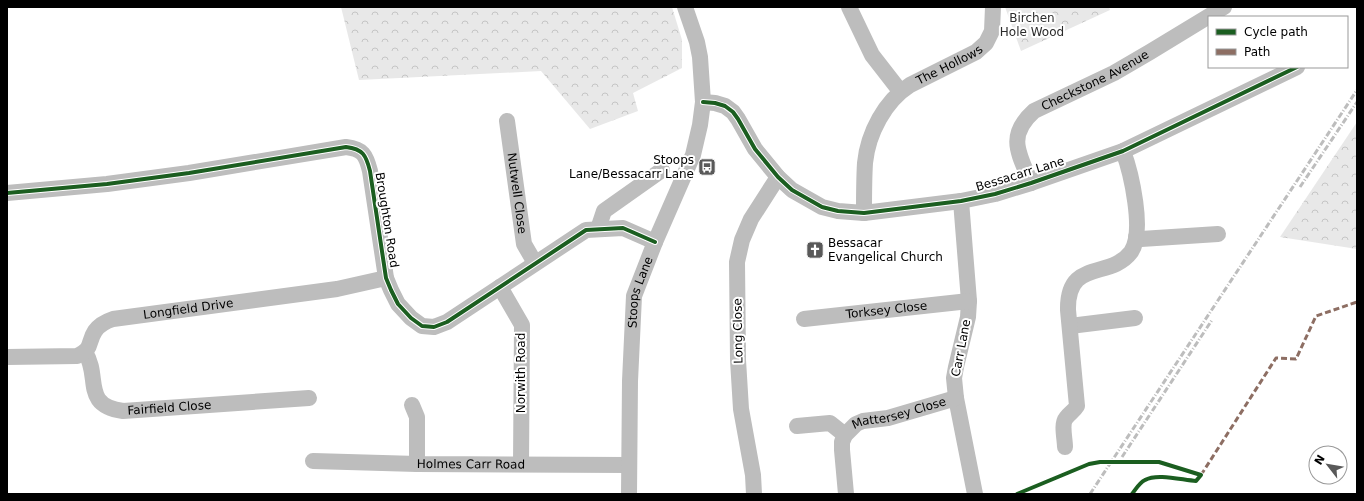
<svg xmlns="http://www.w3.org/2000/svg" width="1364" height="501" font-family="'DejaVu Sans',sans-serif">
	<style>
		.forest { fill: url(#forest-crowns) }
		.lines { fill: none; stroke-linecap: round; stroke-linejoin: round }
		.minor { stroke: #bdbdbd; stroke-width: 16 }
		.rail { stroke: #bdbdbd; stroke-width: 3; stroke-dasharray: 6 2 1 2; stroke-linecap: butt }
		.quiet { stroke: #8d6e63; stroke-width: 3; stroke-dasharray: 6 3; stroke-linecap: butt }
		.cycleway-casing { stroke: #fff; stroke-width: 6 }
		.cycleway { stroke: #1b5e20; stroke-width: 4 }
		.labels { text-anchor: middle; dominant-baseline: central; stroke-width: 4; stroke-linejoin: round; paint-order: stroke }
		.park-label { font-size: 12px; fill: #2c2c2c; stroke: #fff }
		.street-label { font-size: 12px; fill: #000; stroke: #fff }
		.poi-label { font-size: 12px; fill: #000; stroke: #fff; text-anchor: end }
	</style>
	<defs>
		<pattern id="forest-crowns" width="20" height="18" patternUnits="userSpaceOnUse"><rect width="20" height="18" fill="#e8e8e8"/><path d="M2 6a3 3 0 1 1 6 0M12 15a3 3 0 1 1 6 0" fill="none" stroke="#c5c5c5"/></pattern>
	</defs>
	<rect width="100%" height="100%" fill="#fff"/>
	<!-- forest -->
	<g class="forest">
		<polygon points="341,7 672,7 682,40 682,68 633,93 638,111 590,129 541,71 359,80"/>
		<polygon points="1005,7 1109,7 1110,10 1021,51"/>
		<polygon points="1357,122 1357,249 1280,237"/>
	</g>
	<g class="lines">
		<!-- minor -->
		<g class="minor">
			<polyline points="849,7 872,55 900,91"/>
			<polyline points="703,102 715,103 725,106 733,112 738,119 755,149 778,177 792,190 822,207 838,211 864,213 961,201 995,194 1031,183 1123,151 1297,67"/>
			<path id="s1" d="M 507,121 L 524,244 L 535,263"/>
			<path id="s2" d="M 1031,183 C 1019,154 1006,136 1034,111 L 1114,73 L 1150,52 L 1224,7"/>
			<path d="M 7,193 L 107,184 L 189,173 L 346,147 C 363,149 366,155 370,171 L 386,278 L 391,290 L 398,304 L 411,318 L 422,326 L 434,327 L 447,322 L 586,230 L 623,228 L 655,242"/>
			<polyline points="961,201 969,301 968,317 956,367 954,378 956,398 975,494"/>
			<path id="s3" d="M 864,213 C 864,196 864,179 865,163 C 868,133 885,101 910,85 L 976,52 L 986,43 L 992,31 L 993,7"/>
			<polyline points="598,229 604,211 662,170"/>
			<polyline points="1136,237 1141,239 1218,234"/>
			<polyline points="500,287 522,325 521,464"/>
			<path id="s4" d="M 804,319 L 969,301"/>
			<polyline points="1070,326 1135,318"/>
			<path id="s5" d="M 85,352 C 101,377 81,405 123,411 L 309,398"/>
			<path id="s6" d="M 7,357 L 77,356 C 94,348 87,343 95,331 C 99,325 107,321 113,319 L 337,289 L 386,278"/>
			<polyline points="412,405 417,417 417,464"/>
			<polyline points="797,426 830,423 845,435"/>
			<path d="M 1065,447 C 1065,439 1061,424 1066,418 C 1070,413 1074,411 1077,406 L 1068,310 C 1067,258 1110,280 1131,252 C 1145,232 1131,172 1123,151"/>
			<path id="s7" d="M 313,461 L 417,464 L 629,465"/>
			<path id="s8" d="M 629,494 L 630,381 L 634,296 L 655,242 L 693,155 L 700,125 L 703,102 L 700,57 L 697,42 L 685,7"/>
			<polyline points="754,494 753,475 741,409 738,360 737,262 742,240 751,219 778,177"/>
			<path id="s9" d="M 846,494 L 842,450 L 842,442 L 845,435 L 856,424 L 863,421 L 888,418 L 956,398"/>
		</g>
		<!-- rail -->
		<g class="rail">
			<polyline points="1300,187 1357,102"/>
			<polyline points="1122,457 1212,320"/>
			<polyline points="1090,494 1357,90"/>
		</g>
		<!-- quiet -->
		<polyline class="quiet" points="1201,475 1276,358 1296,359 1316,316 1357,302"/>
		<defs>
			<g id="cycleway">
				<polyline points="703,102 715,103 725,106 733,112 738,119 755,149 778,177 792,190 822,207 838,211 864,213 961,201 995,194 1031,183 1123,151 1297,67"/>
				<path d="M 7,193 L 107,184 L 189,173 L 346,147 C 363,149 366,155 370,171 L 386,278 L 391,290 L 398,304 L 411,318 L 422,326 L 434,327 L 447,322 L 586,230 L 623,228 L 655,242"/>
				<path d="M 1017,494 L 1089,464 L 1100,462 L 1159,462 L 1201,475 L 1196,481 C 1182,480 1157,473 1145,480 C 1139,483 1136,489 1132,494"/>
			</g>
		</defs>
		<!-- cycleway casing -->
		<use href="#cycleway" class="cycleway-casing"/>
		<!-- cycleway -->
		<use href="#cycleway" class="cycleway"/>
	</g>
	<!-- icons -->
	<defs>
		<symbol id="bus-square" viewBox="-11 -11 22 22"><rect x="-9" y="-9" width="18" height="18" rx="4" fill="#595959" stroke="#fff"/><path d="M-5-6H5V4H4V6H2V4H-2V6H-4V4H-5ZM-3.5-4V0h7V-4ZM-3.5 1.2v1.5H-2V1.2ZM2 1.2v1.5H3.5V1.2Z" fill="#fff"/></symbol>
		<symbol id="church-square" viewBox="-11 -11 22 22"><rect x="-9" y="-9" width="18" height="18" rx="4" fill="#595959" stroke="#fff"/><path d="M-1.2-6h2.4v3.5h3.3v2.4h-3.3V6h-2.4V-.1h-3.3v-2.4h3.3Z" fill="#fff"/></symbol>
	</defs>
	<g fill-rule="evenodd">
		<use href="#bus-square" x="697" y="157" width="20" height="20"/>
		<use href="#church-square" x="805" y="240" width="20" height="20"/>
	</g>
	<g class="labels">
		<!-- park labels -->
		<g class="park-label">
			<text x="1032" y="18">Birchen<tspan x="1032" dy="14">Hole Wood</tspan></text>
		</g>
		<!-- street labels -->
		<g class="street-label">
			<text stroke="none"><textPath href="#s3" startOffset="187">The Hollows</textPath></text>
			<text stroke="none"><textPath href="#s2" startOffset="148">Checkstone Avenue</textPath></text>
			<text transform="translate(1020 174) rotate(-17)">Bessacarr Lane</text>
			<text stroke="none"><textPath href="#s1" startOffset="73">Nutwell Close</textPath></text>
			<text transform="translate(387 220) rotate(81)">Broughton Road</text>
			<text stroke="none"><textPath href="#s8" startOffset="203">Stoops Lane</textPath></text>
			<text stroke="none"><textPath href="#s6" startOffset="200">Longfield Drive</textPath></text>
			<text stroke="none"><textPath href="#s4" startOffset="83">Torksey Close</textPath></text>
			<text transform="translate(738 331) rotate(-91)">Long Close</text>
			<text transform="translate(961 348) rotate(-79)">Carr Lane</text>
			<text transform="translate(521 373) rotate(-90)">Norwith Road</text>
			<text stroke="none"><textPath href="#s5" startOffset="124">Fairfield Close</textPath></text>
			<text stroke="none"><textPath href="#s9" startOffset="120">Mattersey Close</textPath></text>
			<text stroke="none"><textPath href="#s7" startOffset="158">Holmes Carr Road</textPath></text>
		</g>
		<!-- poi labels -->
		<g class="poi-label">
			<text x="694" y="160">Stoops<tspan x="694" dy="14">Lane/Bessacarr Lane</tspan></text>
			<text x="828" y="243" text-anchor="start">Bessacar<tspan x="828" dy="14">Evangelical Church</tspan></text>
		</g>
	</g>
	<!-- border -->
	<rect width="1364" height="501" fill="none" stroke="#000000" stroke-width="16"/>
	<!-- legend -->
	<rect x="1208" y="16" width="140" height="52" fill="#ffffff" stroke="#999999"/>
	<rect x="1216" y="29" width="20" height="6" fill="#1b5e20" stroke="#999999"/>
	<text x="1244" y="36" font-size="12" fill="#000000">Cycle path</text>
	<rect x="1216" y="49" width="20" height="6" fill="#8d6e63" stroke="#999999"/>
	<text x="1244" y="56" font-size="12" fill="#000000">Path</text>
	<!-- north arrow -->
	<g transform="translate(1328 465) rotate(301)"><circle r="19" fill="#ffffff" stroke="#999999"/>
	<path d="M0-3L7 15L0 10L-7 15Z" fill="#595959"/>
	<text y="-6" font-size="11" font-weight="bold" text-anchor="middle" fill="#000000">N</text>
	</g>
</svg>
